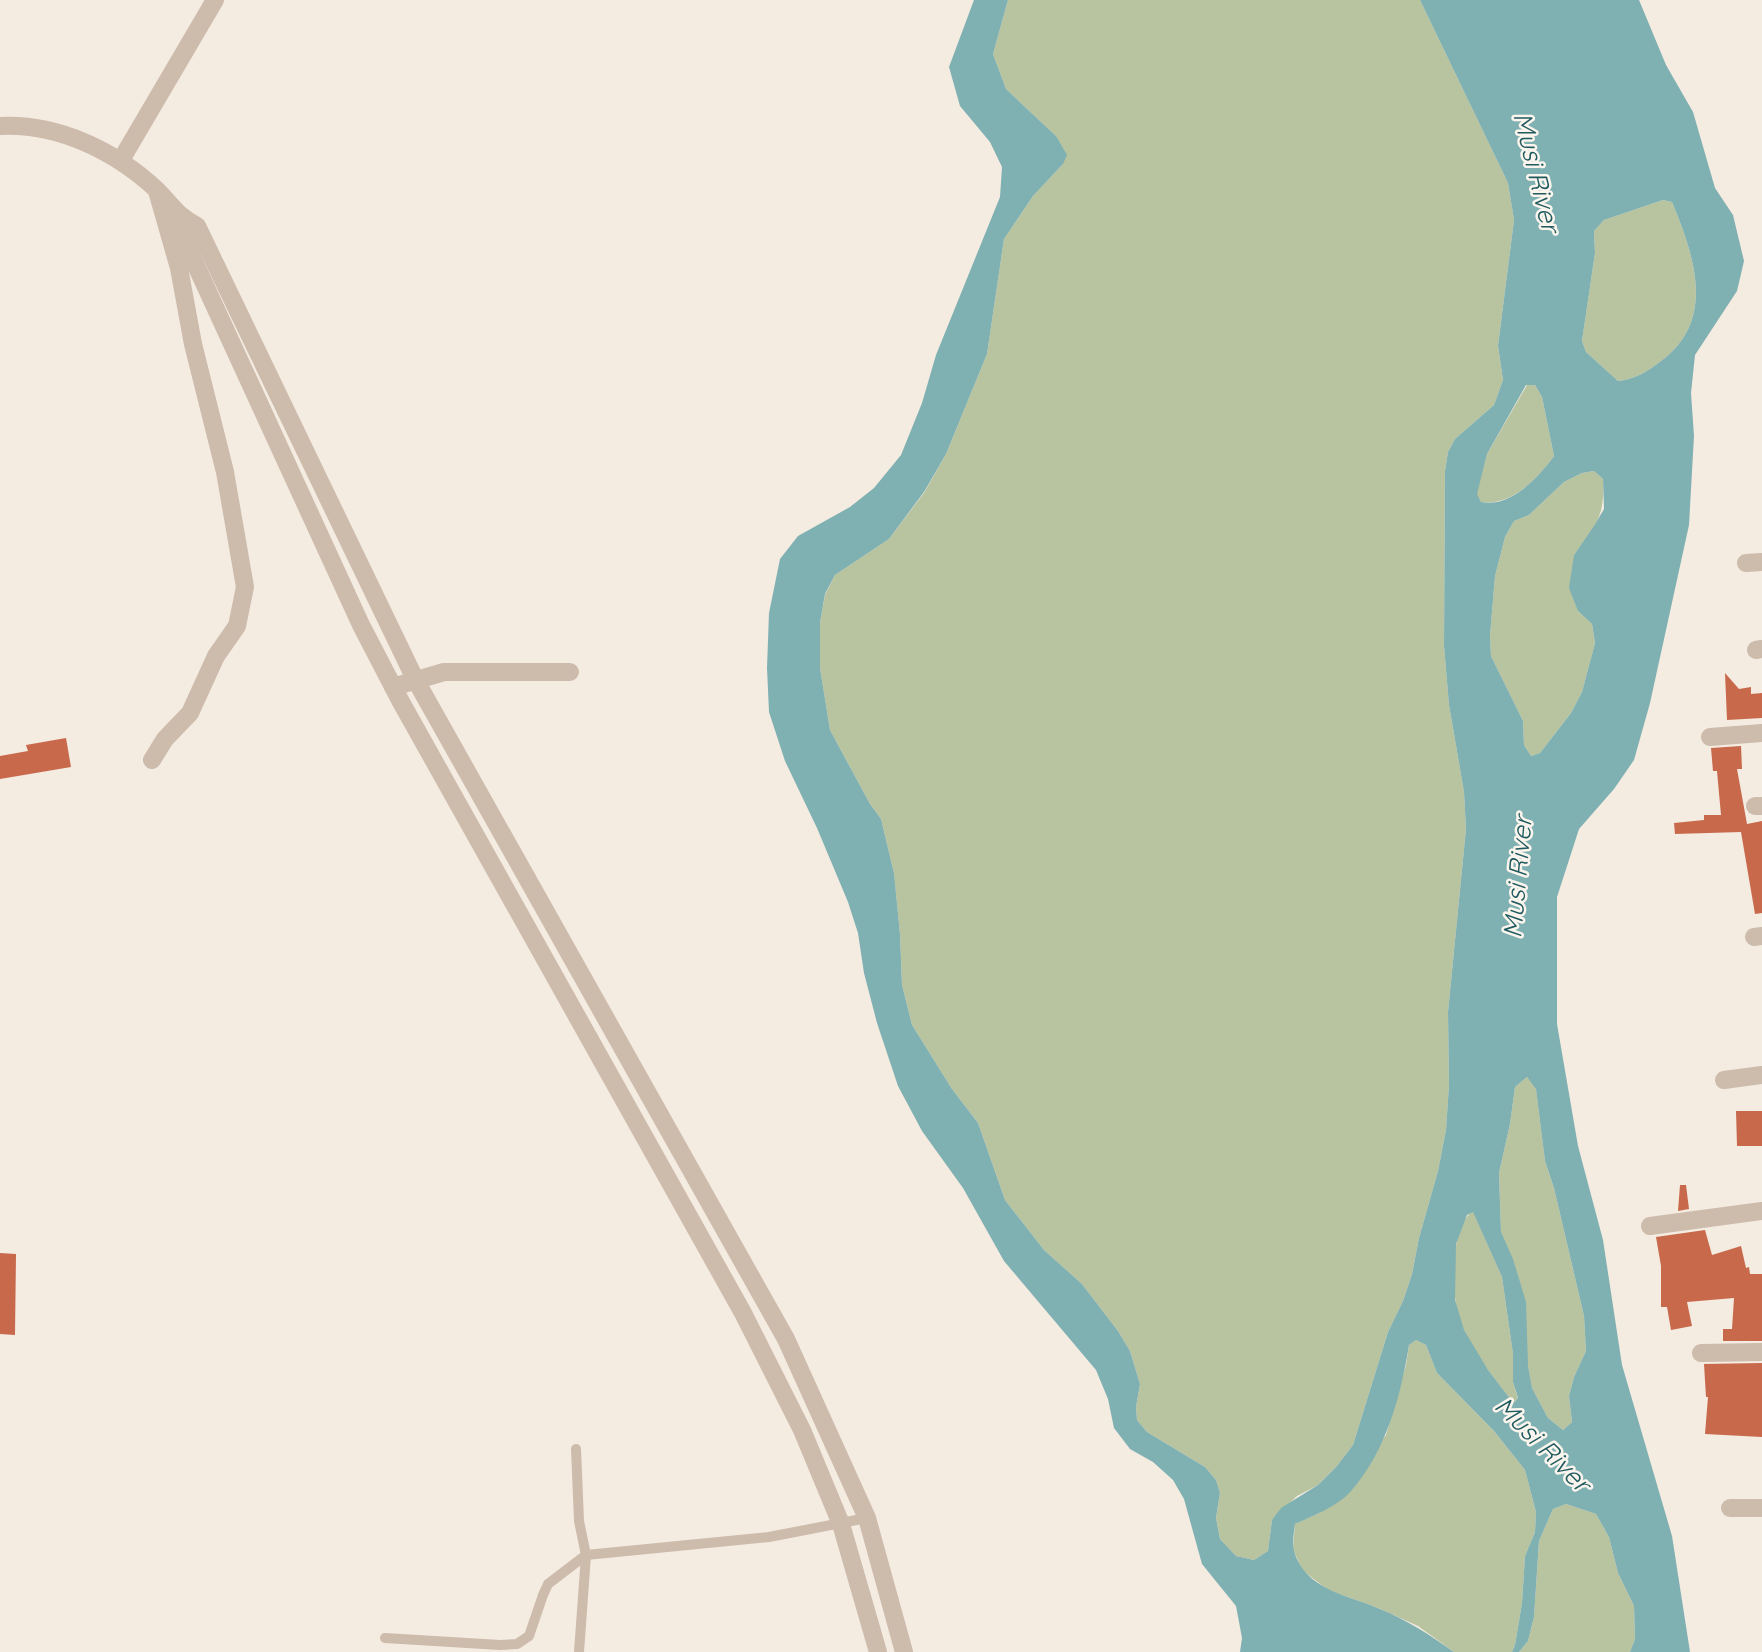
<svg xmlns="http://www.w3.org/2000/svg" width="1762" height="1652" font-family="Quicksand,sans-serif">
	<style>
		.green { fill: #b8c4a0 }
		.water { fill: #7fb0b2; fill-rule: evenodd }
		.building { fill: #c8694b }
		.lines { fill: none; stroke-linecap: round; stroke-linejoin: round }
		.service { stroke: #cdbbac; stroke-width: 10 }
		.minor { stroke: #cdbbac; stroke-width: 18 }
		.tertiary { stroke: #cdbbac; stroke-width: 18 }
		.labels { text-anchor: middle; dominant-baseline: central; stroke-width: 5; stroke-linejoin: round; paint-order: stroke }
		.water-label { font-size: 26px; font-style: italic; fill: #1f5a5e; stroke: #fbf5ee }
	</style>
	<rect width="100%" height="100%" fill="#f4ebe1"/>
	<!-- green -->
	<g class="green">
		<polygon points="1008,0 1420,0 1508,183 1514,220 1498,346 1503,380 1494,405 1455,439 1448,452 1445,471 1444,646 1449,705 1464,792 1466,829 1448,1012 1449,1085 1446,1130 1438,1171 1419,1238 1412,1274 1403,1301 1388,1332 1353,1445 1336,1467 1318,1485 1297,1496 1272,1520 1268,1551 1254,1560 1236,1556 1220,1539 1216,1518 1220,1493 1216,1480 1205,1467 1147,1432 1137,1420 1136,1407 1140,1384 1130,1351 1118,1331 1082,1284 1044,1250 1005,1200 978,1123 952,1089 912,1025 902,985 900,934 894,873 881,819 870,804 830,730 820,668 820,623 825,595 835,575 889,539 924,493 946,454 987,354 1004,239 1033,196 1063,164 1056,136 1006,89 993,54"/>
		<path d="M 1663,200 L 1672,202 C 1694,255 1717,320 1661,361 C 1648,371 1634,380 1618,381 L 1586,352 L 1582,341 L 1595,253 L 1594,231 L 1604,220 Z"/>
		<path d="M 1527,385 L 1535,385 L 1542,397 L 1554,456 C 1538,478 1511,507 1481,502 L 1476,494 L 1487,454 Z"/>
		<path d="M 1594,471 L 1603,479 C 1605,518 1596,524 1574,555 L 1578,611 L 1592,624 L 1595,643 L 1582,692 L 1571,713 L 1540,753 L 1531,756 L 1524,745 L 1523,721 L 1491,656 L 1490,636 L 1495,576 L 1505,537 L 1514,521 L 1529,515 L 1564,482 L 1582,473 Z"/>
		<polygon points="1527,1077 1536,1088 1545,1161 1554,1188 1584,1316 1586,1351 1574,1377 1569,1396 1572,1422 1563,1430 1548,1418 1532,1388 1501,1232 1499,1173 1510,1124 1515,1087"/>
		<path d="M 1473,1211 L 1502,1277 L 1513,1354 L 1513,1382 L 1518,1399 L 1515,1402 L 1511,1400 C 1489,1371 1457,1335 1455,1297 C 1454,1283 1455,1269 1455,1254 C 1456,1241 1461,1219 1473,1211 Z"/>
		<polygon points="1416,1340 1426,1345 1437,1373 1494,1431 1525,1470 1536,1512 1535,1532 1525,1556 1522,1603 1515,1645 1512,1652 1454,1652 1418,1626 1378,1608 1328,1590 1302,1570 1293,1549 1295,1524 1319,1513 1386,1435 1406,1365 1409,1345"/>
		<polygon points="1566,1504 1596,1514 1609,1537 1618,1573 1634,1606 1635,1639 1630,1652 1519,1652 1528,1641 1534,1617 1539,1541 1553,1509"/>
	</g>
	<!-- water -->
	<path class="water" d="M 974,0 L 1008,0 L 993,54 L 1006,89 L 1056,136 L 1067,155 L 1063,164 L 1033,196 L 1004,239 L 987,354 L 946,454 L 924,492 L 889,539 L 835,575 L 825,594 L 820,623 L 820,668 L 830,730 L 870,804 L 881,819 L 894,873 L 900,934 L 902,985 L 912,1025 L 952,1089 L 978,1123 L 1005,1200 L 1044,1250 L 1082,1284 L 1118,1331 L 1130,1351 L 1140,1384 L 1136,1407 L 1137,1420 L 1147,1432 L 1205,1467 L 1216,1480 L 1220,1493 L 1216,1518 L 1220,1539 L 1236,1556 L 1254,1560 L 1268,1551 L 1272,1520 L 1281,1508 L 1318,1485 L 1336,1467 L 1353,1445 L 1388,1332 L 1403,1301 L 1412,1274 L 1419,1238 L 1438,1171 L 1446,1130 L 1449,1085 L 1448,1012 L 1466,829 L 1464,792 L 1449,705 L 1444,646 L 1445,471 L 1448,452 L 1455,439 L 1494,405 L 1503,380 L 1498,346 L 1514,220 L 1508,183 L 1420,0 L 1639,0 L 1666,65 L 1693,112 L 1715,188 L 1733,215 L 1744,261 L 1737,291 L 1695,355 L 1691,393 L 1694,436 L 1689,525 L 1650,703 L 1634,760 L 1614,789 L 1579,829 L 1557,897 L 1557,1024 L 1578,1146 L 1603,1240 L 1622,1365 L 1672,1536 L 1690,1652 L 1630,1652 L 1635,1639 L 1634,1606 L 1618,1573 L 1609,1537 L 1596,1514 L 1566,1504 L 1553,1509 L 1539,1541 L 1534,1617 L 1528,1641 L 1519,1652 L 1512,1652 L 1515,1645 L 1522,1603 L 1525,1556 L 1535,1532 L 1536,1512 L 1525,1470 L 1494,1431 L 1437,1373 L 1426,1345 L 1416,1340 L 1409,1345 C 1401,1395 1386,1452 1351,1491 C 1338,1506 1313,1516 1295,1524 C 1294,1533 1292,1543 1294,1551 C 1305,1590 1348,1595 1380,1609 C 1407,1620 1430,1635 1454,1652 L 1240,1652 L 1242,1638 L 1236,1606 L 1202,1564 L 1184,1499 L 1173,1480 L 1153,1462 L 1130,1449 L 1114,1428 L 1108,1399 L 1096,1370 L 1004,1261 L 963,1188 L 922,1131 L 898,1086 L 877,1023 L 864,973 L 858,933 L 848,902 L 817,828 L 785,761 L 769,712 L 767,668 L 769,613 L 780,559 L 798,536 L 850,507 L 874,488 L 901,455 L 922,403 L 936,355 L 1000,197 L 1002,167 L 990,142 L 960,106 L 949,67 ZM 1663,200 L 1672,202 C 1694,255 1717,320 1661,361 C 1648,371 1634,380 1618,381 L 1586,352 L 1582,341 L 1595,253 L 1594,231 L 1604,220 ZM 1526,385 L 1535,385 L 1542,397 L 1554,456 C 1538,478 1510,508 1481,502 L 1477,494 L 1487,454 ZM 1594,471 L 1603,479 L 1604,509 L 1594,526 L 1574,555 L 1569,588 L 1578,611 L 1592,624 L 1595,643 L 1582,692 L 1571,713 L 1540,753 L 1531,756 L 1524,745 L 1523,721 L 1491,656 L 1490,636 L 1495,576 L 1505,537 L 1514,521 L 1529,515 L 1564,482 L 1582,473 ZM 1527,1077 L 1536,1089 L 1545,1161 L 1554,1188 L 1584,1316 L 1586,1351 L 1574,1377 L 1569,1396 L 1572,1422 L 1563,1430 L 1548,1418 L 1532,1388 L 1528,1366 L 1526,1302 L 1513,1259 L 1501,1232 L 1499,1173 L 1510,1124 L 1515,1087 ZM 1473,1212 L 1502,1277 L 1513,1354 L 1513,1382 L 1518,1398 L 1515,1402 L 1511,1400 L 1488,1370 L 1464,1330 L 1455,1300 L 1456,1244 L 1467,1215 Z"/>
	<!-- building -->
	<g class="building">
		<polygon points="1725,673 1739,689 1751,687 1751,694 1762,693 1762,718 1727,720"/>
		<polygon points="66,738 71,767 0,779 0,756 28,751 26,745"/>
		<polygon points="1741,746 1742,769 1737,769 1747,824 1762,821 1762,913 1755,914 1741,832 1675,834 1674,823 1704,820 1704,815 1721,815 1717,771 1713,771 1711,748"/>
		<polygon points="1736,1111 1762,1111 1762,1146 1737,1146"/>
		<polygon points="1680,1185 1686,1185 1689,1209 1678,1211"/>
		<polygon points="1705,1230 1712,1255 1741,1246 1746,1268 1749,1267 1750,1274 1762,1274 1762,1341 1723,1341 1723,1329 1732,1329 1734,1298 1687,1302 1692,1326 1671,1330 1667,1307 1661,1307 1661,1266 1656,1237"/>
		<polygon points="0,1253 16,1254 15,1335 0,1334"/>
		<polygon points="1762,1363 1762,1437 1705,1434 1708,1397 1706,1397 1704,1364"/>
	</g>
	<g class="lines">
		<!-- service -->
		<g class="service">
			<polyline points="576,1449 579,1521 586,1555 579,1652"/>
			<polyline points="385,1638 500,1645 517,1644 529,1636 543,1595 548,1584 586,1555 769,1537 867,1518"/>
		</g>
		<!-- minor -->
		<g class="minor">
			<polyline points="121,160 215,0"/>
			<polyline points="1746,563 1762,562"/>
			<polyline points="1756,650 1762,649"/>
			<polyline points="393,687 444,672 570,672"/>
			<polyline points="1710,737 1762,733"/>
			<polyline points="152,760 165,739 190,713 216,656 237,626 245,587 225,472 193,344 179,268 157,191"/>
			<polyline points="1755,806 1762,806"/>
			<polyline points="1754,937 1762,936"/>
			<polyline points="1724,1080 1762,1075"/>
			<polyline points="1650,1226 1762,1211"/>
			<polyline points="1701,1353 1762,1352"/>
			<polyline points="1730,1508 1762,1508"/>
		</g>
		<!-- tertiary -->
		<g class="tertiary">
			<path d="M 0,126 C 58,123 115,151 157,190 C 172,205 177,216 197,226 L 415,679 L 786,1339 L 867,1518 L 904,1652"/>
			<polyline points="182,219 182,235 361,625 401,702 743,1313 802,1430 841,1524 878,1652"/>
		</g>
	</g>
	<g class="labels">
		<!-- water labels -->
		<g class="water-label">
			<text transform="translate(1537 172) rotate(76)">Musi River</text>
			<text transform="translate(1517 877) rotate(-85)">Musi River</text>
			<text transform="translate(1543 1444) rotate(45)">Musi River</text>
		</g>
	</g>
</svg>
